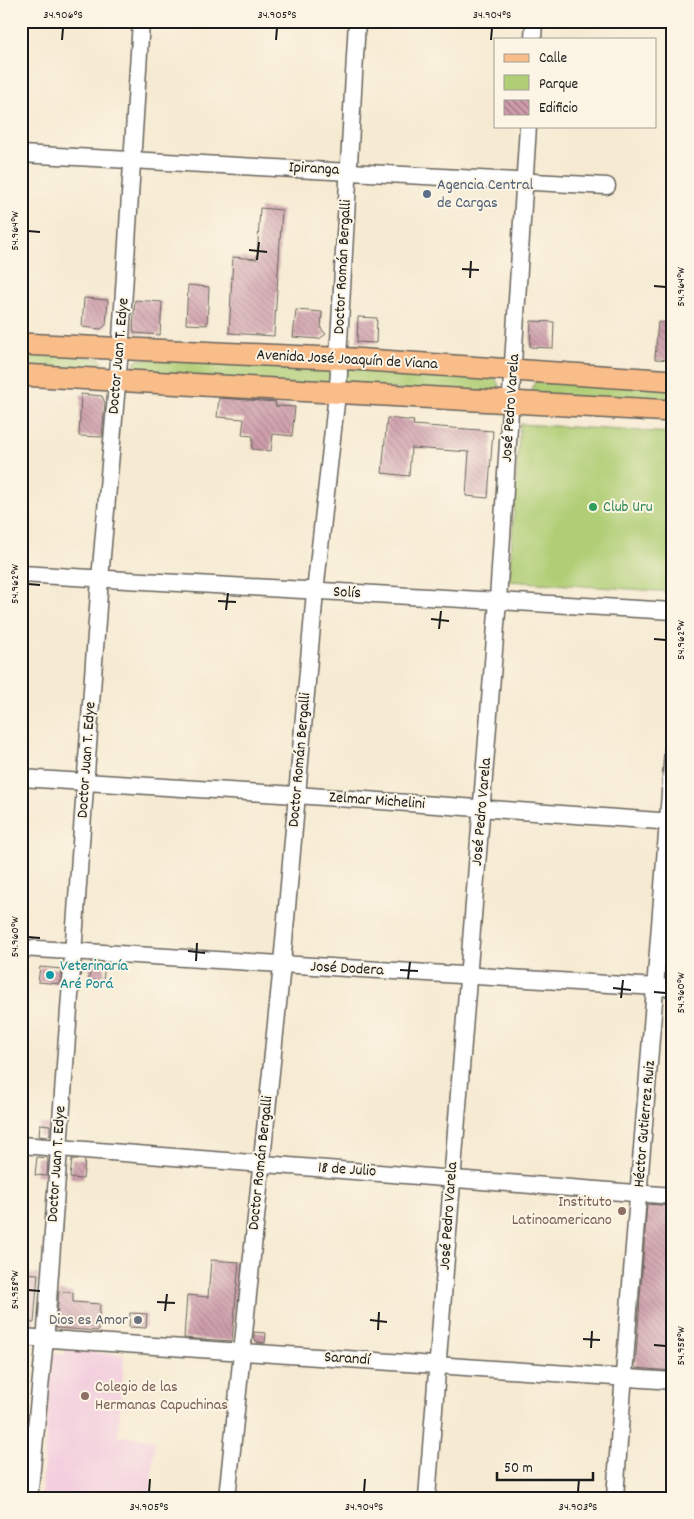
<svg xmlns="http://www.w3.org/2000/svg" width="694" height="1519" font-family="Dekko,sans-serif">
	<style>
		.built { fill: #f3cfde }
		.green { fill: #b0ce76; stroke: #667549 }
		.building { fill: url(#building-back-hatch) }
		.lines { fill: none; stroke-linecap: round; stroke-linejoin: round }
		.minor-casing { stroke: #68645c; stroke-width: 19 }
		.major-casing { stroke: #68645c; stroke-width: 24 }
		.minor { stroke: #fff; stroke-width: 16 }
		.major { stroke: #f8bd89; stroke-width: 21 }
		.ticks { fill: none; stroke: #1c1c1c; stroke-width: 2 }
		.service-dot { fill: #5c6f8a; stroke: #fcf5e5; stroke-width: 2 }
		.leisure-dot { fill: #2e9e5b; stroke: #fcf5e5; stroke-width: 2 }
		.culture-dot { fill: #0f9aa8; stroke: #fcf5e5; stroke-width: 2 }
		.education-dot { fill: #8d6e63; stroke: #fcf5e5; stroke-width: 2 }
		.worship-dot { fill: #6b7280; stroke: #fcf5e5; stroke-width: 2 }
		.labels { text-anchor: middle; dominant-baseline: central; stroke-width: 4; stroke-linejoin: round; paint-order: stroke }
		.street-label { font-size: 16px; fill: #1c1c1c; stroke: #fcf5e5 }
		.service-label { font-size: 16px; fill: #4e5e75; stroke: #fcf5e5; text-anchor: start }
		.leisure-label { font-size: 16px; fill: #27864d; stroke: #fcf5e5; text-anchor: start }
		.culture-label { font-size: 16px; fill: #0d838f; stroke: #fcf5e5; text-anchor: start }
		.education-label { font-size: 16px; fill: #785e54; stroke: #fcf5e5; text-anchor: end }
		.worship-label { font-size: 16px; fill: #5b616d; stroke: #fcf5e5; text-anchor: end }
		.neatline { fill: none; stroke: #1c1c1c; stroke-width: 2 }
		.ticks-label { font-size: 12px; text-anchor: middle; fill: #1c1c1c }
	</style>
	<defs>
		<pattern id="building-back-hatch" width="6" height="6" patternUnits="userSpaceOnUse" patternTransform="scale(1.25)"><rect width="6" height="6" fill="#cc9aa9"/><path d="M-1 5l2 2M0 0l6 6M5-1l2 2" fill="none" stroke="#a57d89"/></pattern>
	</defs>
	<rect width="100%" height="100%" fill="#fcf5e5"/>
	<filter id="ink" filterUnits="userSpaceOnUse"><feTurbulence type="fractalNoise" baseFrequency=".02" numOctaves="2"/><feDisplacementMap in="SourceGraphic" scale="10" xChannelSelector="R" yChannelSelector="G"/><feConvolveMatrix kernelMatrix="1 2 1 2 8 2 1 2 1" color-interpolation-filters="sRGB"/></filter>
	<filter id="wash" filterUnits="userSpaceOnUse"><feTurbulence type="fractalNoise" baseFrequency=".0096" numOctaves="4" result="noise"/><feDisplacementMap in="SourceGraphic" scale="20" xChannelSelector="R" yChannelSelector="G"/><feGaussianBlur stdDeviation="1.12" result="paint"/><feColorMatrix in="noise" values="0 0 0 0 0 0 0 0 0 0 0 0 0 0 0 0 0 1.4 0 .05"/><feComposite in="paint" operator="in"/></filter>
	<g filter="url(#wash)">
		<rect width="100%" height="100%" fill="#f6ead2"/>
		<!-- built -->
		<polygon class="built" points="66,1350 124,1355 118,1436 155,1439 150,1498 41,1498 53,1354 65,1355"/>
		<!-- green -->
		<g class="green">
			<polygon points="21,351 99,358 102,361 101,369 21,370"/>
			<polygon points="139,359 328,367 331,370 331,387 135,371 135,362"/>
			<polygon points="343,368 495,378 499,385 497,392 344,388"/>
			<polygon points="536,380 673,386 673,405 534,395 532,388"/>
			<polygon points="520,424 673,433 673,592 509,581"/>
		</g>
		<g id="blocks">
			<!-- building -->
			<g class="building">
				<polygon points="260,208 282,210 274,336 229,333 233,257 257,259"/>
				<polygon points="188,285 209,287 207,325 186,324"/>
				<polygon points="84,298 108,300 106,325 101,329 82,327"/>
				<polygon points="135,300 162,302 160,335 135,333 133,329"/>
				<polygon points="296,310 322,312 321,329 326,334 319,339 293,337"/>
				<polygon points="358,317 377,318 376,343 357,342"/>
				<polygon points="531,321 554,322 553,348 530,347"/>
				<polygon points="658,322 673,323 673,360 655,359"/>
				<polygon points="81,394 102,396 105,403 102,437 79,436"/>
				<polygon points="219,398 276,402 275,406 295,407 292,436 273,434 271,451 252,449 253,436 242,435 244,419 217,417"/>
				<polygon points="387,418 414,421 413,425 493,431 488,498 466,496 469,452 411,448 409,476 382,473"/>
				<polygon points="90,963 105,964 103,981 89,980"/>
				<polygon points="40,967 62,969 60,984 38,982"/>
				<polygon points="40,1124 50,1125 50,1134 46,1137 39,1136"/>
				<polygon points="37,1157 48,1158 47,1176 35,1175"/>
				<polygon points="72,1159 85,1160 83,1179 70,1178"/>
				<polygon points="647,1204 673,1206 673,1371 635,1368"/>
				<polygon points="211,1260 239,1262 232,1341 184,1338 187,1295 208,1297"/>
				<polygon points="21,1273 38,1274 34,1323 21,1322"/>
				<polygon points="59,1291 73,1293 73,1302 100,1304 98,1331 56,1328"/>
				<polygon points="130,1313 147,1314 146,1328 129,1327"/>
				<polygon points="254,1332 266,1333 265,1343 257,1342 254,1338"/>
			</g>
		</g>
	</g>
	<g filter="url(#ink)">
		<use href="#blocks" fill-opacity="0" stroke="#68645c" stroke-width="1"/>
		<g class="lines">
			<defs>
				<g id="minor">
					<polyline points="533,39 534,21"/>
					<polyline points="21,154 607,186"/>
					<polyline points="21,574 673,611"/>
					<polyline points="21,778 296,795 673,822"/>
					<polyline points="21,948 673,988"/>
					<polyline points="21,1145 673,1196"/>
					<polyline points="21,1337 673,1381"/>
					<polyline points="29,1498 46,1329 100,579 121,338 141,21"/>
					<polyline points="227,1498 281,975 315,592 337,394 339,374 338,359 357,21"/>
					<polyline points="427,1498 498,600 528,126"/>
					<path d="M 615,1498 C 632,1248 656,1000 673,750"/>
				</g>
				<g id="major">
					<polyline points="21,344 353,359 673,381"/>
					<polyline points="21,375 673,411"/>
				</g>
			</defs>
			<!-- minor casing -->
			<use href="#minor" class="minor-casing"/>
			<!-- major casing -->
			<use href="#major" class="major-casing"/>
			<!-- minor -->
			<use href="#minor" class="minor"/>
			<!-- major -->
			<use href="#major" class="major"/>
		</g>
	</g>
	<!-- ticks -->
	<path class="ticks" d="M 62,40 L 63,28M 276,40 L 277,28M 491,40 L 492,28M 28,231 L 40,232M 249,250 L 267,252M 257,260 L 259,242M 462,269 L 479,270M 470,278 L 471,261M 654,286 L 666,287M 28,584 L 40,585M 218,601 L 236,602M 226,610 L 228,593M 431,619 L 449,621M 439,629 L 441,611M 654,639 L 666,640M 28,937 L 40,938M 188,951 L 205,953M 196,961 L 197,943M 400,970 L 418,971M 408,979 L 410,962M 613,988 L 631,990M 654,992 L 666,993M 621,998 L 623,980M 28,1290 L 40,1291M 157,1302 L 175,1303M 165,1311 L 167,1294M 370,1320 L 387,1322M 378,1330 L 379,1312M 583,1339 L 600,1340M 654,1345 L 666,1346M 591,1348 L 592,1331M 149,1492 L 150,1479M 364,1492 L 365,1479M 578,1492 L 579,1479"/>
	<!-- markers -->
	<circle class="service-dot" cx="427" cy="194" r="5"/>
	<circle class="leisure-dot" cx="593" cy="507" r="5"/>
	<circle class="culture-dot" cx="50" cy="975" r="5"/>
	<g class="education-dot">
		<circle cx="622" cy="1211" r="5"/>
		<circle cx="85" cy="1396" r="5"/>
	</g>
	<circle class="worship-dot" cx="138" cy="1320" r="5"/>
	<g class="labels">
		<!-- street labels -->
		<g class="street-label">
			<text transform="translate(314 169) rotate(3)">Ipiranga</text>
			<text transform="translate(343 267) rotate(-87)">Doctor Román Bergalli</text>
			<text transform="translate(119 356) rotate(-85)">Doctor Juan T. Edye</text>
			<text transform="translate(347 360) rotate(3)">Avenida José Joaquín de Viana</text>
			<text transform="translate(511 408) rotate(-86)">José Pedro Varela</text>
			<text transform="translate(347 593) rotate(3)">Solís</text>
			<text transform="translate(87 760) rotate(-86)">Doctor Juan T. Edye</text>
			<text transform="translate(300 760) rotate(-85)">Doctor Román Bergalli</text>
			<text transform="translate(377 801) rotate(4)">Zelmar Michelini</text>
			<text transform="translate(482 812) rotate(-85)">José Pedro Varela</text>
			<text transform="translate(347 969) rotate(3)">José Dodera</text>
			<text transform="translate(645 1124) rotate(-85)">Héctor Gutierrez Ruiz</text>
			<text transform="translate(261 1163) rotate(-84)">Doctor Román Bergalli</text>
			<text transform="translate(57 1164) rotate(-86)">Doctor Juan T. Edye</text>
			<text transform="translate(347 1170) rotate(4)">18 de Julio</text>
			<text transform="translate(449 1216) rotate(-86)">José Pedro Varela</text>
			<text transform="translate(347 1359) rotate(4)">Sarandí</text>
		</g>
		<!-- service labels -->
		<g class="service-label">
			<text x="437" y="185">Agencia Central<tspan x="437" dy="18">de Cargas</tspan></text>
		</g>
		<!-- leisure labels -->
		<g class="leisure-label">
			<text x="603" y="507">Club Uru</text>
		</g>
		<!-- culture labels -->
		<g class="culture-label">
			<text x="60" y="966">Veterinaría<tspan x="60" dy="18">Aré Porá</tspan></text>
		</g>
		<!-- education labels -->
		<g class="education-label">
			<text x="612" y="1202">Instituto<tspan x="612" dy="18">Latinoamericano</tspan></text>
			<text x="95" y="1387" text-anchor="start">Colegio de las<tspan x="95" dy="18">Hermanas Capuchinas</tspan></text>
		</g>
		<!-- worship labels -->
		<g class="worship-label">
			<text x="128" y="1320">Dios es Amor</text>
		</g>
	</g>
	<!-- margin -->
	<rect width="694" height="1519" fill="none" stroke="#fcf5e5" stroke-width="55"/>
	<!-- legend -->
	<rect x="494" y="38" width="162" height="90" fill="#fcf5e5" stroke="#a29e95"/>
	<rect x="504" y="54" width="25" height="8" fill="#f8bd89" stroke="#a29e95"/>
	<text x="539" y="62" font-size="15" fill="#1c1c1c">Calle</text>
	<rect x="504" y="75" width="25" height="15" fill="#b0ce76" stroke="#a29e95"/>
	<text x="539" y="88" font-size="15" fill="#1c1c1c">Parque</text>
	<rect x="504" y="100" width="25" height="15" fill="url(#building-back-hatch)" stroke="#a29e95"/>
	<text x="539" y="112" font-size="15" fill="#1c1c1c">Edificio</text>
	<!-- scale -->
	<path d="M497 1472v8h96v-8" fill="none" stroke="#1c1c1c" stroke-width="2.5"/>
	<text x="504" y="1472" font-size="15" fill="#1c1c1c" stroke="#fcf5e5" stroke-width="4" paint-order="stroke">50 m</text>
	<rect x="28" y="28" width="638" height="1464" class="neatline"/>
	<g class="ticks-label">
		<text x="63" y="18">34.906°S</text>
		<text x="277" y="18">34.905°S</text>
		<text x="492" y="18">34.904°S</text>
		<text transform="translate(14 231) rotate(-90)" y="4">54.964°W</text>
		<text transform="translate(680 287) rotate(-90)" y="4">54.964°W</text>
		<text transform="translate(14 584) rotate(-90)" y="4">54.962°W</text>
		<text transform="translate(680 640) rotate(-90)" y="4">54.962°W</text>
		<text transform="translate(14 937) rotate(-90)" y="4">54.960°W</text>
		<text transform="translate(680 993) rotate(-90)" y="4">54.960°W</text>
		<text transform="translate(14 1290) rotate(-90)" y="4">54.958°W</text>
		<text transform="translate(680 1346) rotate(-90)" y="4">54.958°W</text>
		<text x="149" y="1510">34.905°S</text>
		<text x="364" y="1510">34.904°S</text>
		<text x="578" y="1510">34.903°S</text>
	</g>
</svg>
